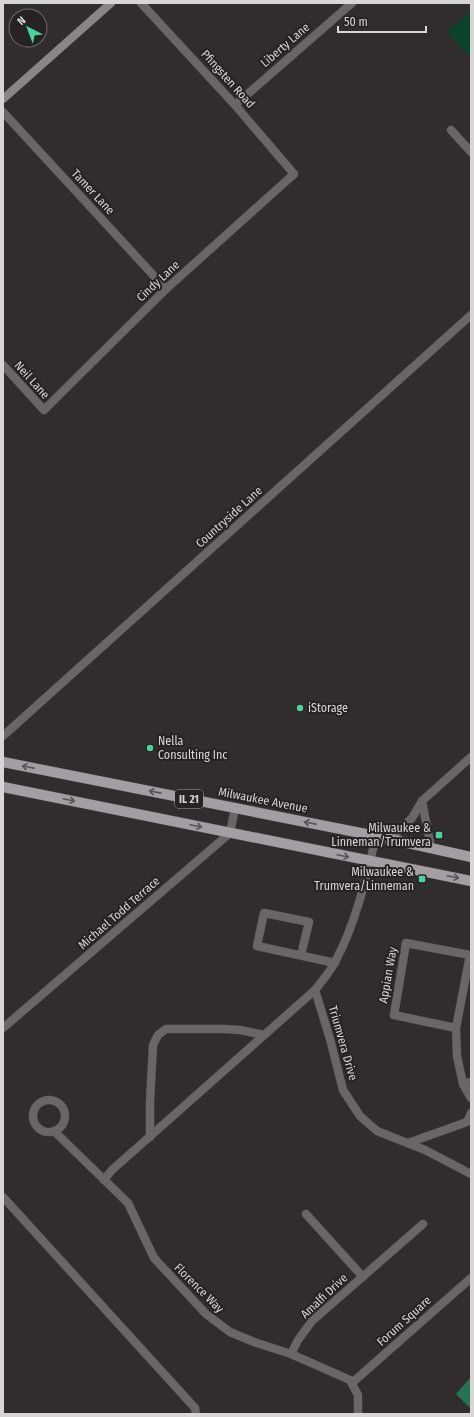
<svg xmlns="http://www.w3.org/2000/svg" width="474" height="1417" font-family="'Fira Sans Condensed',sans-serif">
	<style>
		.green { fill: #0a442f }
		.water { fill: #227455 }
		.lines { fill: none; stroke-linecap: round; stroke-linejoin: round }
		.street-casing { stroke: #4c4749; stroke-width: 9 }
		.secondary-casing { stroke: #4c4749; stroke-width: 9 }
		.primary-casing { stroke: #4c4749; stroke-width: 11 }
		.street { stroke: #696667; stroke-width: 8 }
		.secondary { stroke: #8a8688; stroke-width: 8 }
		.primary { stroke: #a39ea1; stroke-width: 10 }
		.oneway { stroke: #595456 }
		.poi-dot { fill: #46d49e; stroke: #272224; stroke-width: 1.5 }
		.labels { text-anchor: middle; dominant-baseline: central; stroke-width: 4; stroke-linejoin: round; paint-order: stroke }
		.shield { fill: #272224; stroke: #a39fa1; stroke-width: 1 }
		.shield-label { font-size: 11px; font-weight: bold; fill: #d8d5d6 }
		.street-label { font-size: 12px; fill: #d8d5d6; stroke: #272224 }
		.poi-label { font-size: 12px; fill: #d8d5d6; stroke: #272224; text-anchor: start }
	</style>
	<rect width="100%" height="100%" fill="#312c2e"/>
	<!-- green -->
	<polygon class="green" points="471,11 471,58 447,32"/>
	<!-- water -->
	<polygon class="water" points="471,1377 471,1409 456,1394"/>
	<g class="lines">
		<defs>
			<g id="street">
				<polyline points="235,105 352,3"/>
				<polyline points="3,112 166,289"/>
				<polyline points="451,130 471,152"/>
				<polyline points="3,365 44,410 166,289 294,174 235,105 141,3"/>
				<polyline points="3,736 471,315"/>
				<polyline points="422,801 431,848"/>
				<polyline points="390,839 412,818 422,801 471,757"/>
				<polyline points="301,955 309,922 264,913 257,946 335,963"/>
				<polyline points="315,990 330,1039 343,1090 360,1116 377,1131 425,1150 471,1174"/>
				<polyline points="3,1028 230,833 235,808"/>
				<polyline points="456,1028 394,1015 406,943 470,955 456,1028 457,1056 463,1084 471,1098"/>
				<polyline points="463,1084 471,1082"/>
				<circle cx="49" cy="1116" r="16"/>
				<polyline points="54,1131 128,1203 154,1258 206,1314 230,1332 254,1342 291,1354 350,1380 358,1395 358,1414"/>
				<polyline points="150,1137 150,1102 153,1045 158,1035 166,1029 224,1029 240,1030 264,1035"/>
				<polyline points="408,1143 467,1122 471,1113"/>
				<path d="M 104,1180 L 112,1170 L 315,990 C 322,981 330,972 335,962 C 356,923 366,879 376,836"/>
				<polyline points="3,1197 195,1408 196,1414"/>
				<polyline points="306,1214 363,1277"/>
				<polyline points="291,1354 298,1340 312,1321 423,1224"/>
				<polyline points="353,1382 471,1278"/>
			</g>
			<polyline id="secondary" points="3,99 111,3"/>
			<g id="primary">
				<polyline points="3,762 376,836 471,857"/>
				<polyline points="3,787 471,881"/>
			</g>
		</defs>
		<!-- street casing -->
		<use href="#street" class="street-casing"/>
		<!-- secondary casing -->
		<use href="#secondary" class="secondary-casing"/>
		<!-- primary casing -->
		<use href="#primary" class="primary-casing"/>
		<!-- street -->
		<use href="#street" class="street"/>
		<!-- secondary -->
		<use href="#secondary" class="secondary"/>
		<!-- primary -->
		<use href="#primary" class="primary"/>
	</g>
	<!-- one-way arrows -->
	<defs><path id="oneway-shaft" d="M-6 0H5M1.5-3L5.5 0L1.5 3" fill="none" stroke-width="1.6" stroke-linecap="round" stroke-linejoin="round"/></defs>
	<g class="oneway">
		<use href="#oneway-shaft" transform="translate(28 767) rotate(-169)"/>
		<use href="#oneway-shaft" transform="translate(155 792) rotate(-169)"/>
		<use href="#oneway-shaft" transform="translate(69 800) rotate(12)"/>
		<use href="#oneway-shaft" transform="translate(310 823) rotate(-169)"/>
		<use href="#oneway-shaft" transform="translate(196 826) rotate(12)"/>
		<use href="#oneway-shaft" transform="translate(343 856) rotate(12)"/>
		<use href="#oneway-shaft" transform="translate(453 877) rotate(12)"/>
	</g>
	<!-- markers -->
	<g class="poi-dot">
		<circle cx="300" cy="708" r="4"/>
		<circle cx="150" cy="748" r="4"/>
		<rect x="435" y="831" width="8" height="8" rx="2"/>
		<rect x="418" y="875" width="8" height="8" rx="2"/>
	</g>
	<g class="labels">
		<!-- shield labels -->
		<rect class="shield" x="175" y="790" width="28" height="18" rx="3"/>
		<g class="shield-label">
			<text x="189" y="799">IL 21</text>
		</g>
		<!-- street labels -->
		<g class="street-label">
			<text transform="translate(285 45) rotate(-41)">Liberty Lane</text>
			<text transform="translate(228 79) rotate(48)">Pfingsten Road</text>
			<text transform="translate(93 192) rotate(47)">Tamer Lane</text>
			<text transform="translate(158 281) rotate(-43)">Cindy Lane</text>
			<text transform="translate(32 380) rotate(48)">Neil Lane</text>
			<text transform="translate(229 517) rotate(-42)">Countryside Lane</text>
			<text transform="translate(263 800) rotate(11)">Milwaukee Avenue</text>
			<text transform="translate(119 913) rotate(-41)">Michael Todd Terrace</text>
			<text transform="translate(388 975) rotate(-80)">Appian Way</text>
			<text transform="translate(343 1043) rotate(74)">Triumvera Drive</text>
			<text transform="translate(199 1288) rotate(45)">Florence Way</text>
			<text transform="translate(324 1296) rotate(-43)">Amalfi Drive</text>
			<text transform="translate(404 1321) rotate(-42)">Forum Square</text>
		</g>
		<!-- poi labels -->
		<g class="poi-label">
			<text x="308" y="708">iStorage</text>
			<text x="158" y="741">Nella<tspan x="158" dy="14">Consulting Inc</tspan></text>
			<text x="431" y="828" text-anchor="end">Milwaukee &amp;<tspan x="431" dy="14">Linneman/Trumvera</tspan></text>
			<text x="414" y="872" text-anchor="end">Milwaukee &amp;<tspan x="414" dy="14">Trumvera/Linneman</tspan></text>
		</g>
	</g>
	<!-- border -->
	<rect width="474" height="1417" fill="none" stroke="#d8d5d6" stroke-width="8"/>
	<!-- north arrow -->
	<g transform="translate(28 28) rotate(318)"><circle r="19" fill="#272224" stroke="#6e6a6b"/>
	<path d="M0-3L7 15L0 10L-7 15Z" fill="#46d49e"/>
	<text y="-6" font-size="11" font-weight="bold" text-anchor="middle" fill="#d8d5d6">N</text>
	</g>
	<!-- scale -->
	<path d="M338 26v6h88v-6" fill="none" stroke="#d8d5d6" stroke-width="2"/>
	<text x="344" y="26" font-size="12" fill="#d8d5d6" stroke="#272224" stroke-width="3" paint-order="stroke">50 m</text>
</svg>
